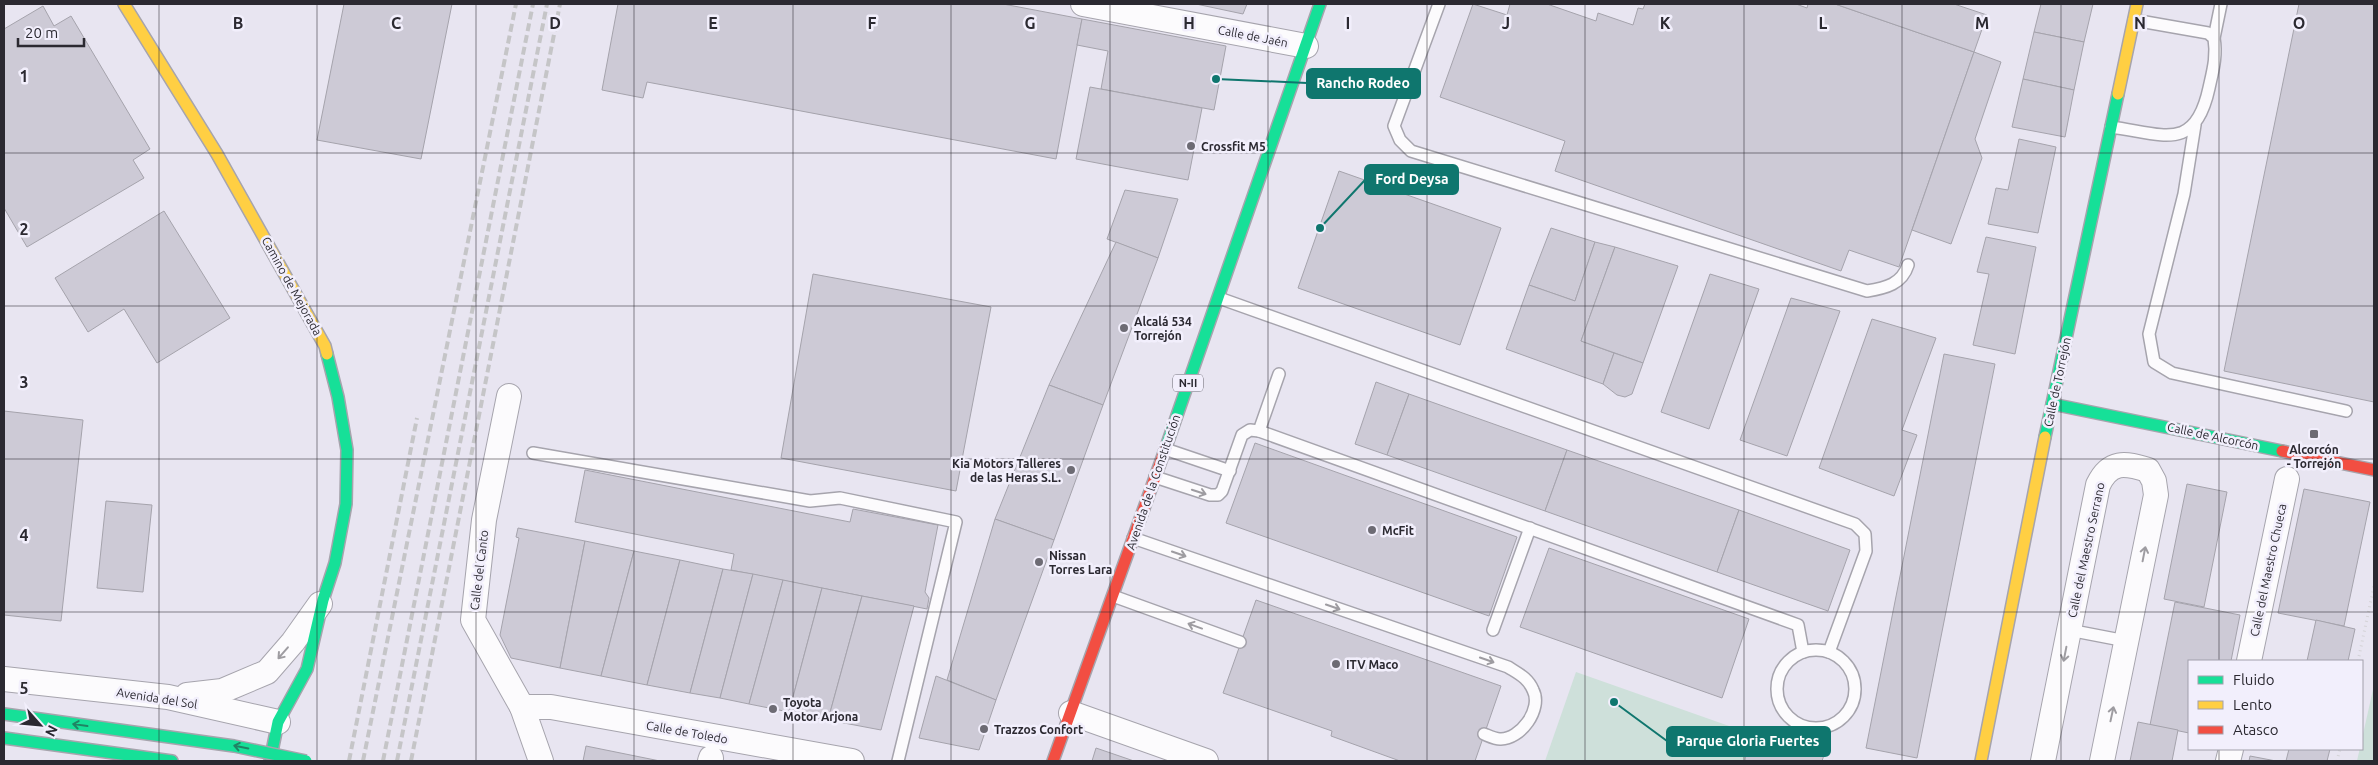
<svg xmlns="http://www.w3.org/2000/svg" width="2378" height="765" font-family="Ubuntu,sans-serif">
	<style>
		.green { fill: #cee0da }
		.building { fill: #cdcad6; stroke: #a5a3ac }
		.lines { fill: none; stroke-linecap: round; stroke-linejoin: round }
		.lane-casing { stroke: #a6a4ad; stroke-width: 14 }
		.street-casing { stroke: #a6a4ad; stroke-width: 26 }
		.fast-casing { stroke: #a6a4ad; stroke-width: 14 }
		.slow-casing { stroke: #a6a4ad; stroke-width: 14 }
		.jam-casing { stroke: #a6a4ad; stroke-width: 14 }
		.path { stroke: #d4d3d7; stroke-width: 3; stroke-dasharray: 1 4; stroke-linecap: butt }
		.lane { stroke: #fcfbfd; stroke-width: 11 }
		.street { stroke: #fcfbfd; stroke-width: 24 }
		.fast { stroke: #16e098; stroke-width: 11 }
		.slow { stroke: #ffcf43; stroke-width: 11 }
		.jam { stroke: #f24e42; stroke-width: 11 }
		.rail { stroke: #c5c5c7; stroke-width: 4; stroke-dasharray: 8 4; stroke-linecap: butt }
		.fast-bridge-casing { stroke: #a6a4ad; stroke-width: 14; stroke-linecap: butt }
		.fast-bridge { stroke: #16e098; stroke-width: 11 }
		.oneway { stroke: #9e9ca1 }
		.oneway2 { stroke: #208464 }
		.grid { fill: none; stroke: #2b2931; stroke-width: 1; stroke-opacity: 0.55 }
		.poi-dot { fill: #6d6b74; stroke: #f2effc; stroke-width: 2 }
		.labels { text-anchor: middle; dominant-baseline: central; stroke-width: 5; stroke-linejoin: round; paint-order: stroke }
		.shield { fill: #f2effc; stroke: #67646e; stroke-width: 1 }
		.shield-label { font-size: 11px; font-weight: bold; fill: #2b2931 }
		.street-label { font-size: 12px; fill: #2b2931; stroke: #f2effc }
		.poi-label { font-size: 12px; font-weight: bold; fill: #2b2931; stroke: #f2effc; text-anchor: start }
		.grid-label { font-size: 16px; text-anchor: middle; font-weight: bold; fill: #2b2931; stroke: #f2effc; stroke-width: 5; stroke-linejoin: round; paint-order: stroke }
		.leader { fill: none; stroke: #0f766e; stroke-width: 2 }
		.callout-dot { fill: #0f766e; stroke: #f2effc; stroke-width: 2 }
		.callout { fill: #0f766e; stroke: #0f766e; stroke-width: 2 }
		.callout-label { font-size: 14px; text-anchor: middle; font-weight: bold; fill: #fff }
	</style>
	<rect width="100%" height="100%" fill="#e8e5f1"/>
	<!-- green -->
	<g class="green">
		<polygon points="1576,672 1749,733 1745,761 1545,761"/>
		<polygon points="2374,685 2374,761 2357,761"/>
	</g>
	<!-- building -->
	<g class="building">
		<polygon points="344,4 452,4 421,159 317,140"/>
		<polygon points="618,4 1003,4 1082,19 1056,159 647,82 643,98 602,90"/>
		<polygon points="1196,4 1247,4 1243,14"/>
		<polygon points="1473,4 1507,15 1510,4 1547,4 1596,21 1598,13 1633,25 1638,8 1643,9 1645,4 1796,4 1807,8 1808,4 1835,4 1974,52 1899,267 1849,250 1841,271 1555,171 1565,141 1440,97"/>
		<polygon points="1835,4 1954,4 1987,15 1974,52"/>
		<polygon points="2041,4 2093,4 2084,42 2034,32"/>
		<polygon points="2299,4 2374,4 2374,402 2224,371"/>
		<polygon points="43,6 54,26 71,16 150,149 133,160 144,178 27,247 4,208 4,29"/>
		<polygon points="1082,19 1226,46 1214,110 1101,89 1108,51 1077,45"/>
		<polygon points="2034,32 2084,42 2074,90 2023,79"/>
		<polygon points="1974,52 2001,62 1975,139 1982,158 1951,244 1912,230"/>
		<polygon points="2023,79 2074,90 2065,137 2012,127"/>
		<polygon points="1090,87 1202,108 1188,180 1076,159"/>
		<polygon points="2019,139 2056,147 2038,233 1988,224 1996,188 2008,190"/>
		<polygon points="1339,171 1501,228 1460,345 1298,288"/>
		<polygon points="1125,190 1178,199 1158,258 1107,239"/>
		<polygon points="164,211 230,318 157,363 124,309 88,332 55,278"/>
		<polygon points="1551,228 1595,242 1575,301 1529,285"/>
		<polygon points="1986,237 2036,247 2015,354 1973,345 1989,274 1977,272"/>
		<polygon points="1116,242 1158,258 1103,405 1049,385"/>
		<polygon points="1595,242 1615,247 1581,341 1614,353 1603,384 1506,349 1529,285 1575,301"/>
		<polygon points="1615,247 1678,266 1643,363 1581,341"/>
		<polygon points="813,274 991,307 956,491 781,458"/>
		<polygon points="1710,274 1759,289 1709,429 1661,412"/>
		<polygon points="1791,298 1840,311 1787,456 1740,440"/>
		<polygon points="1872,319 1936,338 1902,430 1917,435 1894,496 1819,468"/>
		<polygon points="1614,353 1643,363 1632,394 1625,397 1617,395 1603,384"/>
		<polygon points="1944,354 1995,364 1917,758 1866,748"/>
		<polygon points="1376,382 1409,394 1387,455 1355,444"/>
		<polygon points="1049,385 1103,405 1054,540 995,519"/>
		<polygon points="1409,394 1567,450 1545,511 1387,455"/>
		<polygon points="4,411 83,420 61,621 4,615"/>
		<polygon points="1255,443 1517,537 1489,616 1226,523"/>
		<polygon points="1567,450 1739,510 1717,572 1545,511"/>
		<polygon points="585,470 850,522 853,509 938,525 925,592 929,598 927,609 731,570 734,554 575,522"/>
		<polygon points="2187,484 2227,492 2204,607 2164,599"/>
		<polygon points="2304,489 2370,502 2344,626 2278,613"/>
		<polygon points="106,501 152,505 143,592 97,588"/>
		<polygon points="1739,510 1850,550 1828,611 1717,572"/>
		<polygon points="995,519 1054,540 996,700 947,680"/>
		<polygon points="518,528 585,541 560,668 511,658 500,635 519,538 516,537"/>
		<polygon points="585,541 634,551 601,676 560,668"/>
		<polygon points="1549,548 1749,619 1722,698 1520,627"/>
		<polygon points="634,551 680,560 647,685 601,676"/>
		<polygon points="680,560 723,569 690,693 647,685"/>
		<polygon points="723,569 753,574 720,698 690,693"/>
		<polygon points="753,574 783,580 749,704 720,698"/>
		<polygon points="783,580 822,588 789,712 749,704"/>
		<polygon points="822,588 862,596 828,720 789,712"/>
		<polygon points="862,596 914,606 881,730 828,720"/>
		<polygon points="1256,600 1501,686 1475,761 1400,761 1331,736 1332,731 1223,693"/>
		<polygon points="2175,602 2240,615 2231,661 2189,661 2189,733 2150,725"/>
		<polygon points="2316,620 2355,629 2348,661 2307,661"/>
		<polygon points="936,676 996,700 979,750 919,738"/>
		<polygon points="2138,722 2178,730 2172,761 2130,761"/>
		<polygon points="586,746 660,761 583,761"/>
		<polygon points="1096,748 1134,761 1092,761"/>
		<polygon points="2289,749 2330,749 2327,761 2286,761"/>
		<polygon points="1801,751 1824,755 1822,761 1745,761 1746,753"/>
		<polygon points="2250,756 2276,761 2249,761"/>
	</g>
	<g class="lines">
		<defs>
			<g id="lane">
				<path d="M 1439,4 L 1394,126 L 1400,140 L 1411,151 L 1867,291 C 1886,288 1902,284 1908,265"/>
				<polyline points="2214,38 2221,4"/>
				<polyline points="2195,125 2184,194 2149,334 2154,362 2172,373 2346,411"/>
				<path d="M 2111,127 C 2163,134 2195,153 2209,88 C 2213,70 2217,56 2214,38 L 2208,33 L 2134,20"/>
				<polyline points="1219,298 1855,524 1865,534 1866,551 1829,652"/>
				<polyline points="1259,431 1279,374"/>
				<polyline points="1165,449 1230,471"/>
				<polyline points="533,453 810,501 840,498 956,522 898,761"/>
				<polyline points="1155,477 1210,495 1218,495 1222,491 1242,435 1250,430 1259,431 1798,625 1803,652"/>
				<path d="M 1133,538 L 1508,667 C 1519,674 1528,678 1533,690 C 1543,709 1520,740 1500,739 C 1495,739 1489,736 1484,734"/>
				<polyline points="1113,596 1240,642"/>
				<polyline points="1493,630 1530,528"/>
				<polyline points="2069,630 2126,641"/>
				<circle cx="1816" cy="689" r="39"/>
			</g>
			<g id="street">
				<polyline points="1083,4 1306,46"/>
				<polyline points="509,396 484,520 473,620 522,707 541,761"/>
				<polyline points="2249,661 2287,479"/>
				<polyline points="4,679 168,697 278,722"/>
				<polyline points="187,695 222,691 267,672 293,642 320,604"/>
				<polyline points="522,707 551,707 852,761"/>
				<polyline points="1071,713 1206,761"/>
				<polyline points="710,761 711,758"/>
				<path d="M 2043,761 L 2098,485 C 2110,460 2125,463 2148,470 L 2154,481 L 2156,495 L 2102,761"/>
				<polyline points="2228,761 2231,749"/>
			</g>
			<g id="fast">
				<polyline points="2052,404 2282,451"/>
				<polyline points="2045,437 2118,94"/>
				<polyline points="1166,447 1320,4"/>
				<polyline points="4,738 172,761"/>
				<polyline points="270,761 278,722 307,669 323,600 335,563 346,504 347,450 338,397 327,354"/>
			</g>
			<g id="slow">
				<polyline points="124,4 217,154 325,346 327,354"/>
				<polyline points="2118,94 2137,4"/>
				<polyline points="1981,761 2045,437"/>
			</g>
			<g id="jam">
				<polyline points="2282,451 2374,470"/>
				<polyline points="1053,761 1166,447"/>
			</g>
		</defs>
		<!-- lane casing -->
		<use href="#lane" class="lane-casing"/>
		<!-- street casing -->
		<use href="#street" class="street-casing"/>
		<!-- fast casing -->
		<use href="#fast" class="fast-casing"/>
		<!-- slow casing -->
		<use href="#slow" class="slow-casing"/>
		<!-- jam casing -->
		<use href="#jam" class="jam-casing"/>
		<!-- path -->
		<g class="path">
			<polyline points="2358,661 2374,586"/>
			<polyline points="2337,761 2340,749"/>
		</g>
		<!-- lane -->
		<use href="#lane" class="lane"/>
		<!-- street -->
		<use href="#street" class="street"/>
		<!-- fast -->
		<use href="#fast" class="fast"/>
		<!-- slow -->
		<use href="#slow" class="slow"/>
		<!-- jam -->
		<use href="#jam" class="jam"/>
		<!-- rail -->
		<g class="rail">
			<polyline points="349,761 417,418"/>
			<polyline points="363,761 516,4"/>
			<polyline points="383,761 533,4"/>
			<polyline points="397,761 547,4"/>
			<polyline points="411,761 560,4"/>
		</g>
		<defs>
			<polyline id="fast-bridge" points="4,714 234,746 306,761"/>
		</defs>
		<!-- fast-bridge casing -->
		<use href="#fast-bridge" class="fast-bridge-casing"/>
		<!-- fast-bridge -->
		<use href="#fast-bridge" class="fast-bridge"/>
	</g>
	<!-- one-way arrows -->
	<defs><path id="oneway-shaft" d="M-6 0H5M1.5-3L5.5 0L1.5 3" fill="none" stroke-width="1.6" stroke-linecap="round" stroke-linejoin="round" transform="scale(1.25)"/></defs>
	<g class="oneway">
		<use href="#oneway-shaft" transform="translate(1199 492) rotate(18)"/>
		<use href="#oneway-shaft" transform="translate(1179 554) rotate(19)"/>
		<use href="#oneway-shaft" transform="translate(2144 554) rotate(-79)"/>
		<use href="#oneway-shaft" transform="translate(1333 607) rotate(19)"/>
		<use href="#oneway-shaft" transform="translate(1195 626) rotate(-160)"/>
		<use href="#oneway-shaft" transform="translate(283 653) rotate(131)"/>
		<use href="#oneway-shaft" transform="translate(2065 654) rotate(101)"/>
		<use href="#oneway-shaft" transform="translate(1487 660) rotate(19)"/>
		<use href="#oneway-shaft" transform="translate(2112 714) rotate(-78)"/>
	</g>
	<g class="oneway2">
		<use href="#oneway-shaft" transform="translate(80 725) rotate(-172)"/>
		<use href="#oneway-shaft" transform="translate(241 747) rotate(-169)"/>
	</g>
	<!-- grid -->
	<path class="grid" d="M 159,4 L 159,761M 317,4 L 317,761M 476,4 L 476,761M 634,4 L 634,761M 793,4 L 793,761M 951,4 L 951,761M 1110,4 L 1110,761M 1268,4 L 1268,761M 1427,4 L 1427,761M 1585,4 L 1585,761M 1744,4 L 1744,761M 1902,4 L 1902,761M 2061,4 L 2061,761M 2219,4 L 2219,661M 4,153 L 2374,153M 4,306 L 2374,306M 4,459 L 2374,459M 4,612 L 2374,612M 2219,749 L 2219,761"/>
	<!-- markers -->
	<g class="poi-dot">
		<circle cx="1191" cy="146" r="5"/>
		<circle cx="1124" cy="328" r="5"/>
		<rect x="2309" y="429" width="10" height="10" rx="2.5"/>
		<circle cx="1071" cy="470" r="5"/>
		<circle cx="1372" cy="530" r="5"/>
		<circle cx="1039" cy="562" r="5"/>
		<circle cx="1336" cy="664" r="5"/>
		<circle cx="773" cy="709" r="5"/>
		<circle cx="984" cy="729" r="5"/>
	</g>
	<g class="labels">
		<!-- shield labels -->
		<rect class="shield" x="1173" y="374.5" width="30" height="17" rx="4"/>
		<g class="shield-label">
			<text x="1188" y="383">N-II</text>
		</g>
		<!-- street labels -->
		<g class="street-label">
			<text transform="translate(1253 36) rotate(11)">Calle de Jaén</text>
			<text transform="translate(292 286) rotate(61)">Camino de Mejorada</text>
			<text transform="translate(2057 382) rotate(-78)">Calle de Torrejón</text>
			<text transform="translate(2213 436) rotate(12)">Calle de Alcorcón</text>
			<text transform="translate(1153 482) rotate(-71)">Avenida de la Constitución</text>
			<text transform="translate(2086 550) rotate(-78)">Calle del Maestro Serrano</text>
			<text transform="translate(479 570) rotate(-83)">Calle del Canto</text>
			<text transform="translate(2268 570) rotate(-78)">Calle del Maestro Chueca</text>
			<text transform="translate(157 698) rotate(9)">Avenida del Sol</text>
			<text transform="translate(687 732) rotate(10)">Calle de Toledo</text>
		</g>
		<!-- poi labels -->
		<g class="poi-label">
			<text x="1201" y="146">Crossfit M5</text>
			<text x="1134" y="321">Alcalá 534<tspan x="1134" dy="14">Torrejón</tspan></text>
			<text x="2314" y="449" text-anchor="middle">Alcorcón<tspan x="2314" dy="14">- Torrejón</tspan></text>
			<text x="1061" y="463" text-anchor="end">Kia Motors Talleres<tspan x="1061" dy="14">de las Heras S.L.</tspan></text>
			<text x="1382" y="530">McFit</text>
			<text x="1049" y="555">Nissan<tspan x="1049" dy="14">Torres Lara</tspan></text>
			<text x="1346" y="664">ITV Maco</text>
			<text x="783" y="702">Toyota<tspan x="783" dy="14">Motor Arjona</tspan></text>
			<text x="994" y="729">Trazzos Confort</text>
		</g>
	</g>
	<g class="grid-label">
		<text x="238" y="29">B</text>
		<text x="396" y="29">C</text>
		<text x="555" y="29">D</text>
		<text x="713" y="29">E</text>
		<text x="872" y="29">F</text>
		<text x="1030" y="29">G</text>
		<text x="1189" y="29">H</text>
		<text x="1348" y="29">I</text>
		<text x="1506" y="29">J</text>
		<text x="1665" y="29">K</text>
		<text x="1823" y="29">L</text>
		<text x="1982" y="29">M</text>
		<text x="2140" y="29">N</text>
		<text x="2299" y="29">O</text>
		<text x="24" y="82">1</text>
		<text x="24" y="235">2</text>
		<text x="24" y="388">3</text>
		<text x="24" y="541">4</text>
		<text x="24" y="694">5</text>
	</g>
	<!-- callouts -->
	<path class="leader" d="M1216 79L1307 83M1320 228L1365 180M1614 702L1667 741"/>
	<g class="callout-dot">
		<circle cx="1216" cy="79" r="5"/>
		<circle cx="1320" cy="228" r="5"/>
		<circle cx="1614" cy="702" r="5"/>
	</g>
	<g class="callout">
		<rect x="1307" y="69" width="113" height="29" rx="5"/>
		<rect x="1365" y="165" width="93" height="29" rx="5"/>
		<rect x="1667" y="727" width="163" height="29" rx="5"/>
	</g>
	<g class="callout-label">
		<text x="1363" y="88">Rancho Rodeo</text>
		<text x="1412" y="184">Ford Deysa</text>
		<text x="1748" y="746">Parque Gloria Fuertes</text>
	</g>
	<!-- border -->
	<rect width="2378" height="765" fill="none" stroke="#2b2931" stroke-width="10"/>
	<!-- legend -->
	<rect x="2188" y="660" width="175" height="90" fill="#f2effc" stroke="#a2a0ab"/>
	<rect x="2198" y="676" width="25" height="8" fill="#16e098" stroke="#a2a0ab"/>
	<text x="2233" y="685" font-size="15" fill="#2b2931">Fluido</text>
	<rect x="2198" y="701" width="25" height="8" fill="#ffcf43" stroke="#a2a0ab"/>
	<text x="2233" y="710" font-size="15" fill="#2b2931">Lento</text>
	<rect x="2198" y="726" width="25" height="8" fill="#f24e42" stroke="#a2a0ab"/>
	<text x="2233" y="735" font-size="15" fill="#2b2931">Atasco</text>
	<!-- north arrow -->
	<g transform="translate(40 725) rotate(117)" stroke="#f2effc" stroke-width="4" paint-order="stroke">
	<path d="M0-4L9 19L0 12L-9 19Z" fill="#2b2931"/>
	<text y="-8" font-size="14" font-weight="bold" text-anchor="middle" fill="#2b2931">N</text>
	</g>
	<!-- scale -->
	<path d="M18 38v8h66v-8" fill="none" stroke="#2b2931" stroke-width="2.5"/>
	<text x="25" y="38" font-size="15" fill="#2b2931" stroke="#f2effc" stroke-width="4" paint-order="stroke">20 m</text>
</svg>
